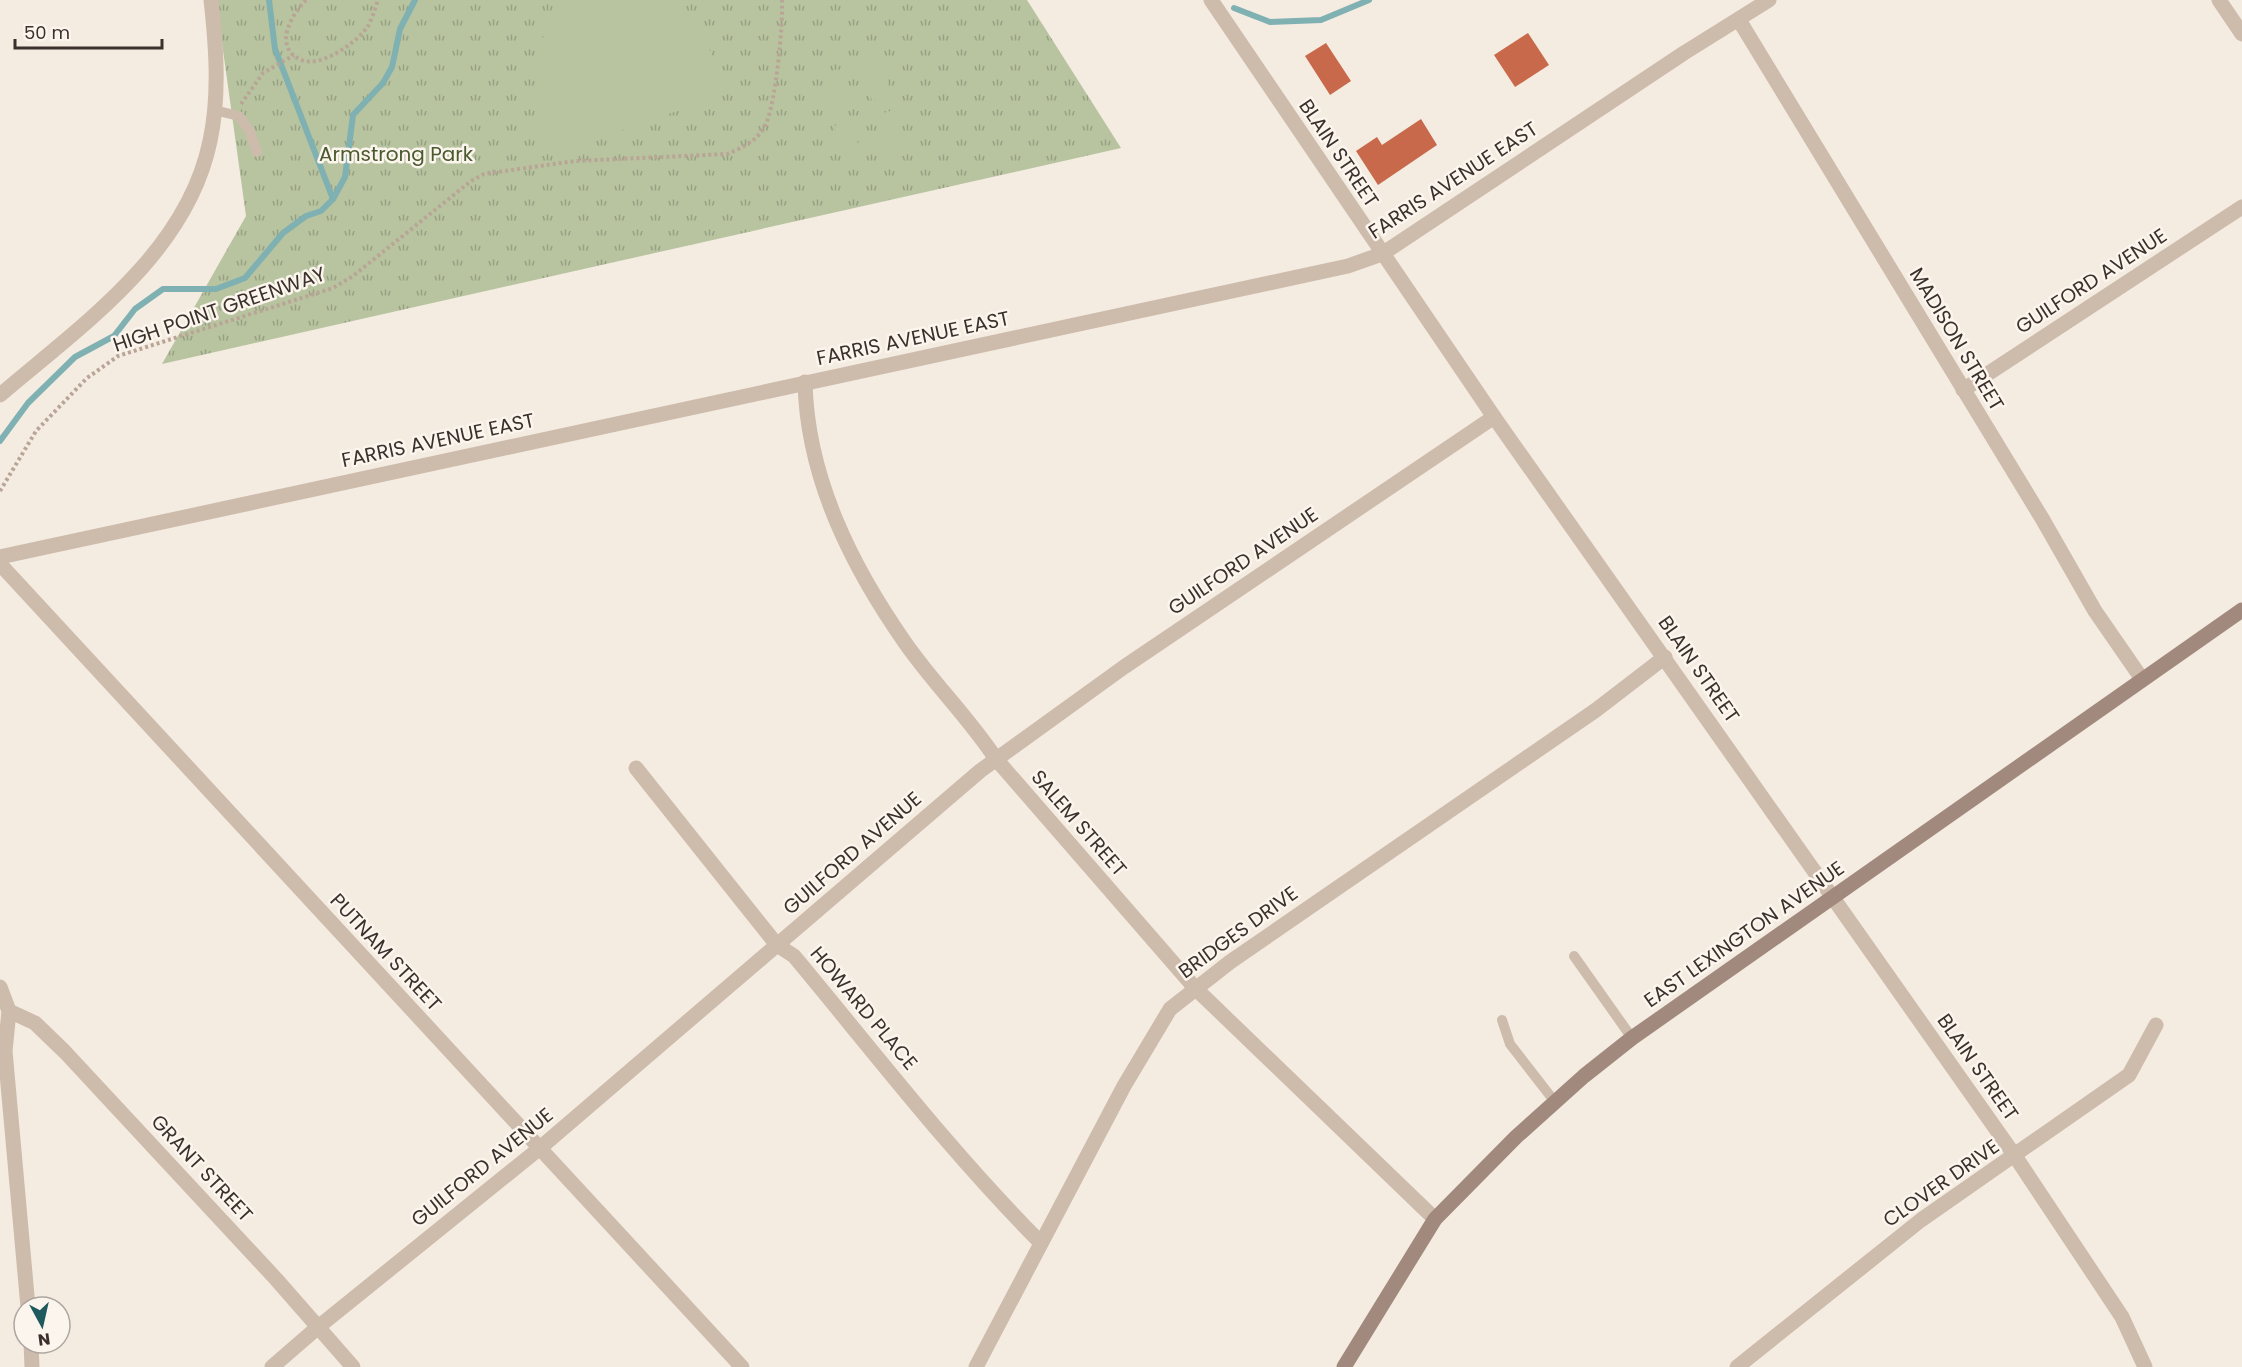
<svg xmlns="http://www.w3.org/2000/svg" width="2242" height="1367" font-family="Poppins,sans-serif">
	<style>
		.grass { fill: url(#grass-tufts) }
		.pitch { fill: #b8c4a0 }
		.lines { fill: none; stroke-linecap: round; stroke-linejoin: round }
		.stream { stroke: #7fb0b2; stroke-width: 6 }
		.building { fill: #c8694b }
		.path { stroke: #b9a596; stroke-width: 4; stroke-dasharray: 3 3; stroke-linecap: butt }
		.service { stroke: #cdbbac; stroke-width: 10 }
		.minor { stroke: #cdbbac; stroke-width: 15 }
		.secondary { stroke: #a18a7d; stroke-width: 15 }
		.labels { text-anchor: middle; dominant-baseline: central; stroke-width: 5; stroke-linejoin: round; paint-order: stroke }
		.street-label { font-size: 20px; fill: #3b302b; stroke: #fbf5ee }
		.park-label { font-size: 20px; fill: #4a5a2e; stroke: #fbf5ee }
	</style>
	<defs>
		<pattern id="grass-tufts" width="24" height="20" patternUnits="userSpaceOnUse" patternTransform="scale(1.5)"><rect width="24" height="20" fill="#b8c4a0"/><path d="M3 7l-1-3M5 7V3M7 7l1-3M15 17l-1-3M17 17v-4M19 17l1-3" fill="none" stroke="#97a083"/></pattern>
	</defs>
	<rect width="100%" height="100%" fill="#f4ebe1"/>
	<!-- grass -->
	<polygon class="grass" points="216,0 1027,0 1121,148 162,364 246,216"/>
	<!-- pitch -->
	<g class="pitch">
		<polygon points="555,0 681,0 726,79 720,96 551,155 538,115 534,66"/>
		<polygon points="881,59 890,97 872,101 862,63"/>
		<polygon points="839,69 849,107 831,112 821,74"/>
		<polygon points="894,110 904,148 886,153 876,115"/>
		<polygon points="852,121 862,159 844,164 834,126"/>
	</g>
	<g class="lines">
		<!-- stream -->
		<g class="stream">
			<polyline points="269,0 275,49 333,199"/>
			<polyline points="1234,8 1270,22 1321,20 1369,0"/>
			<polyline points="0,441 28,403 75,357 114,336 135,309 163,289 216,289 245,278 283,233 306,216 321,211 333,199 345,177 353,115 383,83 392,67 400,29 415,0"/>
		</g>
	</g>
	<!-- building -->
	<g class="building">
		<polygon points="1528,33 1549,65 1515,87 1494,55"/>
		<polygon points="1326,43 1351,81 1330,95 1305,56"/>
		<polygon points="1421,119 1437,145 1378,185 1356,151 1377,137 1382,145"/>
	</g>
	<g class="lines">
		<!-- path -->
		<g class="path">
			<path d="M 306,0 C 292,14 273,45 299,59 C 319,70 358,42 368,26 C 372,19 375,9 378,0"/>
			<polyline points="241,104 263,73 294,55"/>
			<path d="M 0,491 L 36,431 L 87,378 L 118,356 L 333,288 L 353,276 L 471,181 L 484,174 L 575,161 L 727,154 C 742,148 759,140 766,124 C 776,101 783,26 782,0"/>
		</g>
		<!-- service -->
		<g class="service">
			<polyline points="214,110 239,116 249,130 257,152"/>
			<polyline points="1574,956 1632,1038"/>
			<polyline points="1502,1020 1510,1044 1555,1102"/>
		</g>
		<!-- minor -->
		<g class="minor">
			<polyline points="1211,0 1494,417 2015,1156 2122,1317 2145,1367"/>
			<polyline points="2219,0 2242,34"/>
			<polyline points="1739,20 2043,520 2095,611 2142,679"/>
			<path d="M 805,382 C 807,478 852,567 906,644 C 934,684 969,718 996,759 L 1195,988 L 1435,1219"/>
			<polyline points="1963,390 2242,207"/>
			<path d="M 0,395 C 82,325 187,253 210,141 C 220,95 216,45 211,0"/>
			<polyline points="0,557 1348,266 1382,254 1684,53 1769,0"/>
			<polyline points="0,564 742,1367"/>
			<path d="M 636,768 L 777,945 L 794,956 C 874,1052 952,1154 1041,1243"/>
			<polyline points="0,987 9,1011 5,1051 28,1307"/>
			<polyline points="9,1011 35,1023 65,1052 276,1279 353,1367"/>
			<polyline points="31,1343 32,1367"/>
			<polyline points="272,1367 317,1328 540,1148 980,771 1124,667 1494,417"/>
			<polyline points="976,1367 1124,1086 1170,1009 1230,962 1596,710 1665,657"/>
			<polyline points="1737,1367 1921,1220 2129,1075 2156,1025"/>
		</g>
		<!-- secondary -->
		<polyline class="secondary" points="1344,1367 1435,1219 1516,1137 1584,1076 1632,1038 2242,610"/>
	</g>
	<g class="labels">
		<!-- street labels -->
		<g class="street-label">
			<text transform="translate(1339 153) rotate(56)">BLAIN STREET</text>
			<text transform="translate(1453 180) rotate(-33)">FARRIS AVENUE EAST</text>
			<text transform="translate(2091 281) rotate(-33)">GUILFORD AVENUE</text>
			<text transform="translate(219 309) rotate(-19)">HIGH POINT GREENWAY</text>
			<text transform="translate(913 338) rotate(-12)">FARRIS AVENUE EAST</text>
			<text transform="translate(1957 339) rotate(59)">MADISON STREET</text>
			<text transform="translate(438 440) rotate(-12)">FARRIS AVENUE EAST</text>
			<text transform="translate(1243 561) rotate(-34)">GUILFORD AVENUE</text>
			<text transform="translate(1699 669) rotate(55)">BLAIN STREET</text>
			<text transform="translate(1079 823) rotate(49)">SALEM STREET</text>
			<text transform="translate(852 853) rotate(-41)">GUILFORD AVENUE</text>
			<text transform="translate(1238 932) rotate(-36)">BRIDGES DRIVE</text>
			<text transform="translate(1744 934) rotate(-35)">EAST LEXINGTON AVENUE</text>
			<text transform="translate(386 952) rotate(47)">PUTNAM STREET</text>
			<text transform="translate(864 1008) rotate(50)">HOWARD PLACE</text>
			<text transform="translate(1978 1067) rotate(55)">BLAIN STREET</text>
			<text transform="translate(482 1167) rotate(-39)">GUILFORD AVENUE</text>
			<text transform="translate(202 1168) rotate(47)">GRANT STREET</text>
			<text transform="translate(1941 1183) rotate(-35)">CLOVER DRIVE</text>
		</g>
		<!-- park labels -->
		<g class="park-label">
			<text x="396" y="154">Armstrong Park</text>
		</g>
	</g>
	<!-- north arrow -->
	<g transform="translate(42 1325) rotate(172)"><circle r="28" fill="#fbf5ee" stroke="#aea6a0" stroke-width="1.5"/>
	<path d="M0-4.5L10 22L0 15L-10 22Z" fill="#1f5a5e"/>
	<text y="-9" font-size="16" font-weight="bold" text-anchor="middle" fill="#3b302b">N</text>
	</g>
	<!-- scale -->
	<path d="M15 39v9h147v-9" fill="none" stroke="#3b302b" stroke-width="3"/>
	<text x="24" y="39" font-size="18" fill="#3b302b" stroke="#fbf5ee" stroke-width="4.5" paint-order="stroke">50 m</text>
</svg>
